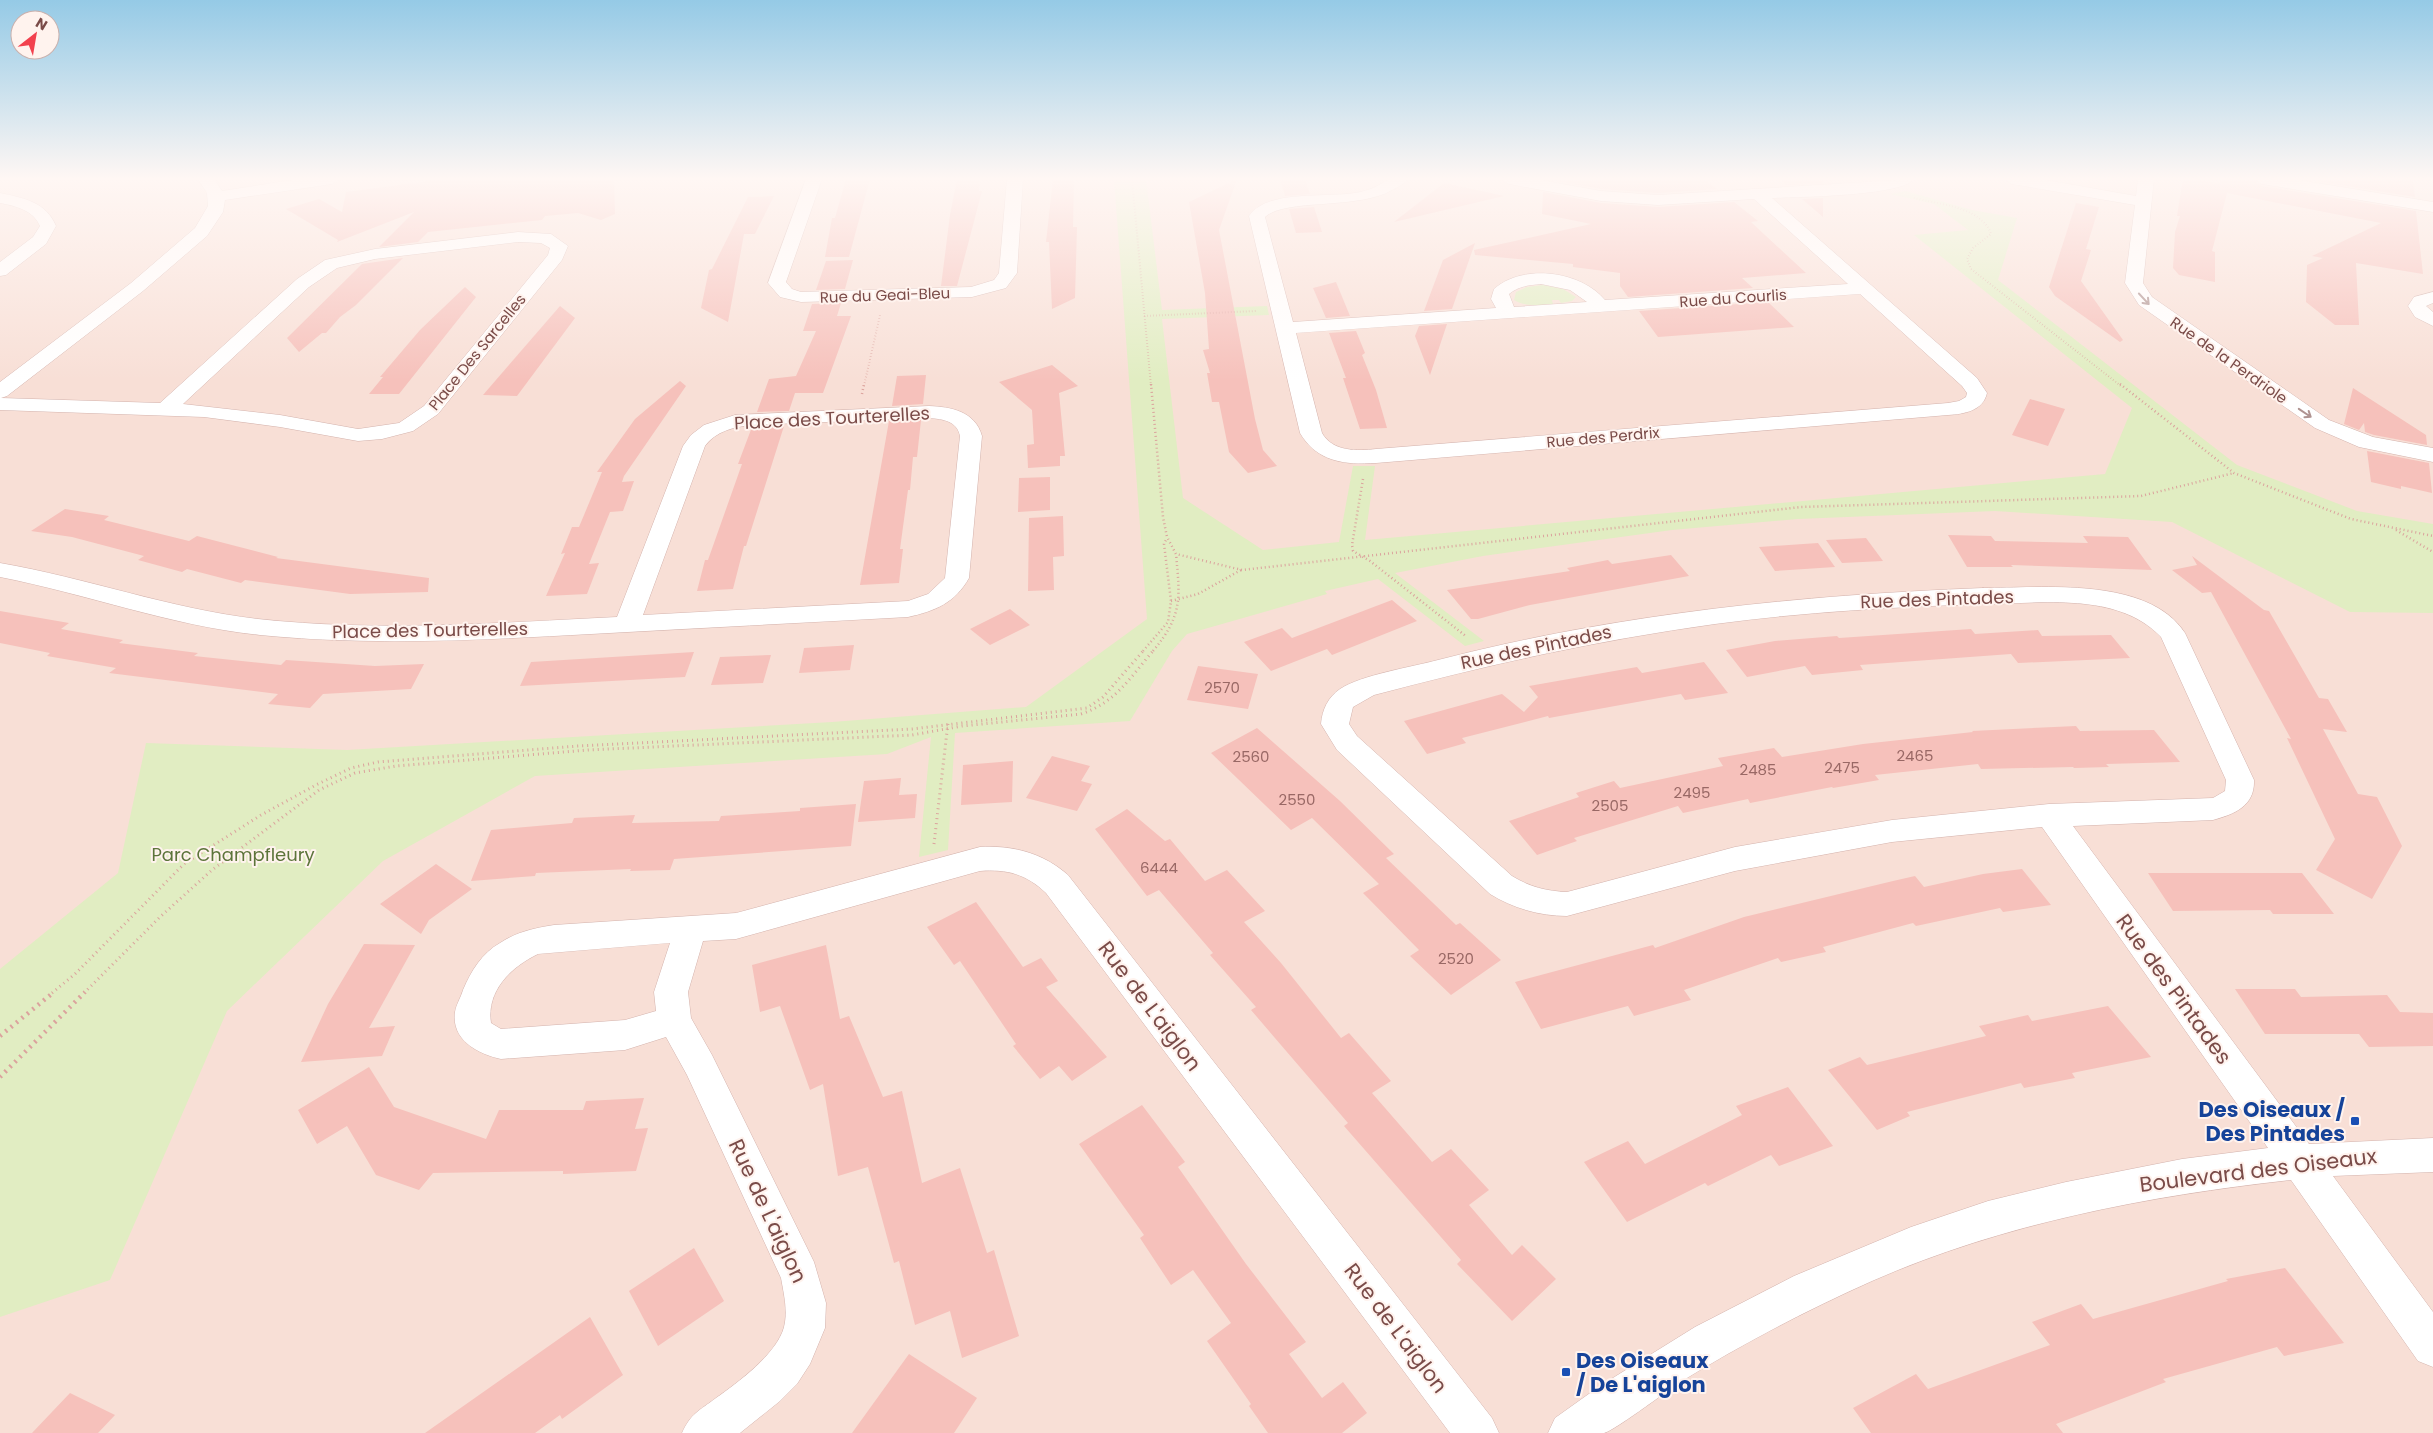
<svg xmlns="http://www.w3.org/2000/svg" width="2433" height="1433" font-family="Poppins,sans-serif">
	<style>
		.residential { fill: #f8dfd6 }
		.green { fill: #e1edc2 }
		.building { fill: #f6c1bb }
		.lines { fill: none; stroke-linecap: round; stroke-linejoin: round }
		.minor-casing { stroke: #d4b3ad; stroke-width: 1 }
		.path-far3 { stroke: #dba39d; stroke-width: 2; stroke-dasharray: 0.5 2.5; stroke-linecap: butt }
		.path-far2 { stroke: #dba39d; stroke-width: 2.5; stroke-dasharray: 1 3; stroke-linecap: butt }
		.path-far1 { stroke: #dba39d; stroke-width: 3; stroke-dasharray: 1 4; stroke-linecap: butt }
		.path { stroke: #dba39d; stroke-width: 4.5; stroke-dasharray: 2 5; stroke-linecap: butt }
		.minor { fill: #fff; fill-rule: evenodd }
		.oneway { stroke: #af9391 }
		.transit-dot { fill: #1a4fb4; stroke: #fff3ee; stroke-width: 2 }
		.labels { text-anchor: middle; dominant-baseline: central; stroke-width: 4; stroke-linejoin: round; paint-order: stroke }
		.far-street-label { font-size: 15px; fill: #7a4b48; stroke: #fff3ee }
		.number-label { font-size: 15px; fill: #996865 }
		.street-label { font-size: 18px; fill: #7a4b48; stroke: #fff3ee }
		.park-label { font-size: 18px; fill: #5c743a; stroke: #fff3ee }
		.near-street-label { font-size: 21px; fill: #7a4b48; stroke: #fff3ee }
		.near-transit-label { font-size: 21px; font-weight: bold; fill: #164399; stroke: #fff3ee; text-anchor: end }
	</style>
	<rect width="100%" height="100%" fill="#feede6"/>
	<!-- residential -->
	<rect class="residential" x="0" y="179" width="2433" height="1254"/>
	<!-- green -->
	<g class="green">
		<polygon points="1114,179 1146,179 1162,310 1267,306 1269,315 1162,319 1183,498 1263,550 1339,542 1353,466 1375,466 1365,540 2105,474 2132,408 1914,235 1968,230 1934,204 1890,194 1906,191 1972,210 2017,218 1998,280 2237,465 2357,511 2433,524 2433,613 2350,612 2172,522 1995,511 1798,519 1672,530 1483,556 1395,573 1484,641 1465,646 1378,579 1325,591 1327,594 1187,634 1172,651 1130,721 955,733 948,850 919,857 931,737 887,754 535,776 383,861 227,1011 110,1280 0,1317 0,969 118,873 146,743 347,750 832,722 1026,707 1147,619"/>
		<path d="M 1543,285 L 1563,289 L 1576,297 L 1572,301 L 1561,303 L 1559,300 L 1552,300 L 1553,304 C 1540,305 1525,307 1514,300 L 1516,292 L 1527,287 Z"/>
	</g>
	<!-- building -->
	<g class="building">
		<polygon points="445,179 614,179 615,214 601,220 578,213 545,216 542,220 428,232 418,242 379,247 414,212 337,242 338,240 286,209 319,199 342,212 346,192"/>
		<polygon points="846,179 870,179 849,257 825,257 832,218 835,218"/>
		<polygon points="957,179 980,179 979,191 982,191 957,286 941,286 950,215"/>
		<polygon points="1053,179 1074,179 1073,227 1077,227 1075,298 1052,309 1049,242 1046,242"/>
		<polygon points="1237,179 1219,230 1255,419 1263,450 1277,466 1248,473 1229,452 1219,402 1212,402 1207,373 1210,373 1203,350 1209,349 1205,293 1189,202"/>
		<polygon points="1280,179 1305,179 1310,194 1285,196"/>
		<polygon points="1546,179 1704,179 1717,189 1658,193 1601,189"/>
		<polygon points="1780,179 1823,179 1823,183 1786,185"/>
		<polygon points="2183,179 2220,183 2221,179 2252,179 2262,186 2416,211 2423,274 2356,263 2359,325 2335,325 2306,302 2307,265 2323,258 2312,256 2381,223 2227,193 2212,251 2215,252 2215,282 2179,275 2173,268 2175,232 2180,216 2177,216"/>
		<polygon points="2304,179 2402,179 2413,181 2415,197"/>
		<polygon points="1444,183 1504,196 1394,222"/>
		<polygon points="1543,192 1601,203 1658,207 1734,202 1758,221 1751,222 1806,273 1742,278 1753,288 1628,297 1620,286 1620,273 1573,267 1573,264 1475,255 1474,250 1591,224 1542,214"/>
		<polygon points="774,196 755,234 744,234 728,322 701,308 709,270 712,269 748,197"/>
		<polygon points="1823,198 1823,217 1802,199 1803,199"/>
		<polygon points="2076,203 2099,207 2086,249 2091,250 2081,281 2123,340 2120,342 2055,296 2049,287"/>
		<polygon points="1314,207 1322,232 1296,233 1289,209"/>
		<polygon points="1475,243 1452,309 1424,311 1443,260"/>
		<polygon points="403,258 356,305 340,317 326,333 322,333 299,352 287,338 362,264"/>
		<polygon points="853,260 845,289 816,290 826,261"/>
		<polygon points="1336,282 1350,316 1326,318 1313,288"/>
		<polygon points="465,287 476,297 399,394 369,394 383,377 380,377 420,330"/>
		<polygon points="1768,302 1794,327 1658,337 1639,311"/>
		<polygon points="841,303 837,316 851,316 823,393 795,393 789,411 757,412 769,379 796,376 816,331 803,331 812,304"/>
		<polygon points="560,306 575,318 517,396 483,395"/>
		<polygon points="1447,324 1430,375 1415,336 1419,326"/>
		<polygon points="1356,331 1365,353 1362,355 1376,390 1387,428 1360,429 1343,378 1346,378 1329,333"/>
		<polygon points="1052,365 1078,386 1059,393 1065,456 1060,456 1060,466 1028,468 1027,445 1034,444 1032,410 999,382"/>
		<polygon points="926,375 923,404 892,406 897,376"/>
		<polygon points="680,381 686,386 624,476 622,482 634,481 623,511 610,512 589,564 599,563 587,594 546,596 565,553 561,554 572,527 579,527 602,472 597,472 635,419"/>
		<polygon points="2353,388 2426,435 2427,445 2374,435 2365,432 2364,423 2359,430 2344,424"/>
		<polygon points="2030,399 2065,409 2048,446 2012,435"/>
		<polygon points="921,420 917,457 913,457 910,490 908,490 900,549 903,549 899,583 860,585 889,421"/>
		<polygon points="784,426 746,546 744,546 733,589 697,591 705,560 708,560 742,464 738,464 752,427"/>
		<polygon points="2367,451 2429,463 2432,493 2401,486 2401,489 2371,482"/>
		<polygon points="1050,477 1050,510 1018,512 1019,478"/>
		<polygon points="65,509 109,516 104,520 189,541 197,536 278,557 276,558 429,578 428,592 350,594 245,580 241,583 187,569 182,572 138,560 144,556 72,537 31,531"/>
		<polygon points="1063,516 1064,556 1053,557 1054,590 1028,591 1029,518"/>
		<polygon points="1948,535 1991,536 1995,541 2088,543 2083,536 2128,537 2152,570 2011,565 2013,567 1967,567"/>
		<polygon points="1866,538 1883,561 1842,563 1826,540"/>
		<polygon points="1818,543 1835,567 1775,571 1759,547"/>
		<polygon points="1671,555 1689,576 1530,605 1478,619 1471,619 1447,590 1570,571 1567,568 1608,560 1612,564"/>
		<polygon points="2192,556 2264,610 2269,611 2319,698 2328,699 2347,732 2323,729 2358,794 2377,797 2402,846 2372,899 2316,870 2335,839 2287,738 2291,739 2211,592 2202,593 2172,570 2197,565"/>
		<polygon points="1392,600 1417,621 1332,655 1327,649 1271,671 1244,642 1282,628 1292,638"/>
		<polygon points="1010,609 1030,625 990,645 970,629"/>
		<polygon points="0,611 69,623 61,629 123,640 119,643 198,653 194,656 281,665 286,660 375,666 424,664 411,689 323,694 310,708 268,704 278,694 109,673 116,668 47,656 50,653 0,643"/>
		<polygon points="1971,629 1975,634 2038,630 2042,636 2111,635 2130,658 2018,663 2011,654 1860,665 1863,670 1812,675 1805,666 1747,677 1726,650 1775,641 1837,636 1839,638"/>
		<polygon points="854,645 850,670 799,673 804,648"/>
		<polygon points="694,652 685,677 520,686 531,662"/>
		<polygon points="771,655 763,683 711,685 720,657"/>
		<polygon points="1704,662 1728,693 1685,700 1681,694 1549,718 1548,716 1462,738 1466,743 1427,754 1404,721 1502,694 1524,712 1538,697 1529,686 1637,667 1642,673"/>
		<polygon points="1198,666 1258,674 1248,709 1187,700"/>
		<polygon points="2076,726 2080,731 2154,730 2180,762 2106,764 2109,767 2074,768 2073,767 1981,769 1978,764 1875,775 1879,780 1833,788 1832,787 1750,803 1748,799 1683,813 1678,806 1574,838 1577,841 1537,855 1509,821 1579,797 1576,793 1614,781 1620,788 1723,766 1718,758 1774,748 1782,757 1863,744 1973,732 1972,731"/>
		<polygon points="1257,728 1340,801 1394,854 1386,858 1456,925 1460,923 1501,960 1451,995 1410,956 1419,950 1363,893 1379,884 1312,818 1291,830 1211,753"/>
		<polygon points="1052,756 1090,766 1081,781 1092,784 1077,811 1026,798"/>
		<polygon points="1013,761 1012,802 961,805 963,765"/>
		<polygon points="901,778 899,795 917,794 915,818 858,822 864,781"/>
		<polygon points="856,804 851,846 674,859 670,870 630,871 631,869 536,873 535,876 471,881 491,830 572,823 574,818 635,815 632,823 719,821 721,816 800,811 800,808"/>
		<polygon points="1127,809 1165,841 1170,839 1205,881 1227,870 1265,911 1244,922 1281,963 1341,1038 1349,1033 1391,1081 1372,1093 1432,1162 1451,1149 1489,1190 1469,1205 1512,1255 1522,1245 1556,1279 1512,1321 1457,1264 1461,1260 1344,1126 1348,1123 1251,1010 1256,1007 1210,955 1213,953 1159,890 1147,896 1095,829"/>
		<polygon points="436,864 472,889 429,920 421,934 380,904"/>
		<polygon points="2022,869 2051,905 2003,912 2000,908 1916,926 1913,923 1823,947 1826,952 1781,962 1778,958 1684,990 1691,1000 1634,1016 1628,1006 1541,1029 1515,982 1653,945 1655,948 1744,917 1893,881 1915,876 1924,887 1983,874"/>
		<polygon points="2148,873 2302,873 2334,914 2273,914 2270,910 2173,911"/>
		<polygon points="976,902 1023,967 1041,958 1058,981 1046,987 1107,1057 1072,1081 1059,1066 1040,1079 1013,1046 1016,1044 960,961 954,965 927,927"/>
		<polygon points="364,944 415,945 369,1028 395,1026 382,1056 301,1062 328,1004"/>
		<polygon points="826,945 840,1019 849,1016 883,1097 902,1091 922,1183 960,1168 987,1253 994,1250 1019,1336 962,1358 950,1311 915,1325 899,1261 894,1263 868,1167 838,1176 823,1084 810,1090 780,1006 760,1012 752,965"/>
		<polygon points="2235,989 2295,989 2301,997 2387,995 2400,1012 2433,1013 2433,1046 2369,1047 2359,1034 2265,1034"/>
		<polygon points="2108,1006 2151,1057 2072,1073 2075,1078 2024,1088 2021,1083 1907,1112 1910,1116 1877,1130 1828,1070 1860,1057 1867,1065 1986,1036 1979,1026 2028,1015 2032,1021"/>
		<polygon points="369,1067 394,1107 486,1139 499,1110 583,1110 586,1101 644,1098 635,1129 648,1128 636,1171 563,1174 563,1171 433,1173 419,1190 376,1175 347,1126 317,1144 298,1110"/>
		<polygon points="1788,1087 1833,1146 1779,1166 1771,1155 1708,1186 1705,1183 1627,1222 1584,1162 1628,1141 1645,1164 1742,1115 1736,1106"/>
		<polygon points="1142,1105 1185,1162 1178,1167 1246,1264 1306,1342 1289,1354 1322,1398 1343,1382 1367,1413 1342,1433 1268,1433 1249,1406 1251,1404 1207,1341 1231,1323 1193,1270 1171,1285 1140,1238 1144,1235 1079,1144"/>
		<polygon points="694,1248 724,1301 658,1346 629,1291"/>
		<polygon points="2285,1268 2344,1343 2284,1356 2277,1347 2163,1379 2166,1382 2056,1424 2063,1433 1871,1433 1853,1408 1916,1374 1928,1389 2050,1345 2032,1322 2081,1304 2093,1319 2228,1281 2226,1279"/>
		<polygon points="590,1317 623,1375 562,1419 560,1415 535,1433 425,1433"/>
		<polygon points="909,1354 977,1398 954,1433 852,1433"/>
		<polygon points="70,1393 115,1415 98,1433 32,1433"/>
	</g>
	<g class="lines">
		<defs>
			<g id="minor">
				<path d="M 198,179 L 214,179 L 222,191 L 299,179 L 340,179 L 332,184 L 225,200 L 223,212 L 207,236 L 143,291 L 7,396 L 1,398 L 160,403 L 297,279 L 325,260 L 375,249 L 518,232 L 551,234 L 568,246 L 562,260 L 438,414 L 413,431 L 382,439 L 358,441 L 280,427 L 204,417 L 0,410 L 0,382 L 131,283 L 195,228 L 208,206 L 207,193 ZM 518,242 L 541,243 L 550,248 L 548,255 L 424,406 L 399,423 L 358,429 L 280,415 L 183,404 L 309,287 L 337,268 L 375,259 Z"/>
				<polygon points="806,179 822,179 786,282 792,289 801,292 971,287 994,280 999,273 1007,179 1023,179 1017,273 1006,288 972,297 801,302 780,297 768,283"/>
				<path d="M 1389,179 L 1408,179 C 1404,184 1398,187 1392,190 C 1359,210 1285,198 1265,217 L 1293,322 L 1496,308 L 1491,299 L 1494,289 C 1523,263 1581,271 1605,300 L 1848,284 L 1754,199 L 1658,205 L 1601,201 L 1509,184 L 1501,179 L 1535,179 L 1601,191 L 1658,195 L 1914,179 C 1902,196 1796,197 1772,198 L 1977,378 L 1987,393 C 1983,411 1964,414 1948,415 L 1376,463 C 1345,465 1317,462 1300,433 L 1249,216 C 1269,187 1334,200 1364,191 C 1373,189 1381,184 1389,179 ZM 1541,284 L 1570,290 L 1587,302 L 1514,307 L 1509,294 C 1519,286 1529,285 1541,284 ZM 1860,294 L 1962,386 L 1967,393 L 1966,397 L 1959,401 L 1948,403 L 1376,449 C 1357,451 1333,452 1322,433 L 1296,333 Z"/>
				<polygon points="2004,179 2040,179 2136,196 2138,179 2154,179 2143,283 2152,297 2329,420 2373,437 2433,448 2433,462 2359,447 2315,428 2139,305 2125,283 2135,205 2012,184"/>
				<polygon points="2254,179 2292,179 2433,202 2433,212 2262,184"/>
				<path d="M 0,193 C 24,198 46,202 56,226 L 46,244 L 6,275 L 0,276 L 0,262 L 33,237 L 40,226 C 33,210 16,206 0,203 Z"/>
				<polygon points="2433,292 2433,303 2426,306 2433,312 2433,326 2415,317 2408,306 2414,297"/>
				<path d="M 929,406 C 951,407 975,411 982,436 L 969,578 C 955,603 935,611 908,617 C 802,623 697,628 591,634 C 480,640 371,646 260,635 C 172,626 87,594 0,577 L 0,563 C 87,578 171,609 258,619 C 377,632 497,623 617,617 L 683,446 L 691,435 L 704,425 L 735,415 ZM 929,418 C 943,419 957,421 960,436 L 945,578 L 928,594 L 908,601 L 643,615 L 705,446 C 716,431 734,427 751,425 Z"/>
				<path d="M 1983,588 C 2042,588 2148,576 2185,633 L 2254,780 C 2255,806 2235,814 2213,820 L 2073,826 L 2309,1144 L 2433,1138 L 2433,1172 L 2333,1176 L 2433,1312 L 2433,1367 L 2418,1361 L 2291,1180 C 2148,1196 2004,1223 1872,1281 C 1805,1311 1740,1345 1677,1384 C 1666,1392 1612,1432 1604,1433 C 1587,1433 1566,1433 1548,1433 L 1555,1418 L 1600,1386 L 1695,1327 L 1794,1276 L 1911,1227 L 1988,1201 L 2066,1182 L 2182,1159 L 2268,1148 L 2042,827 L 1892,842 L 1735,871 L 1567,916 C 1539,916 1513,908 1490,894 L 1337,750 L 1321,724 C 1322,710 1328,697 1340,689 C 1361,675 1412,667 1438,660 C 1616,614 1800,595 1983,588 ZM 1983,604 C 2041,604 2117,591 2161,637 L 2226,780 L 2225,791 L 2213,798 L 2049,804 L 1892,820 L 1735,847 L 1567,892 C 1546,891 1530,887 1512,876 L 1357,736 L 1349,724 L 1353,707 L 1374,695 C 1486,665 1599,640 1715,624 C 1804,612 1893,607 1983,604 Z"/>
				<path d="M 980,847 C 1013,845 1043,853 1068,875 L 1492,1418 L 1499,1433 L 1450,1433 L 1046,893 C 1026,874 1007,869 980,871 L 736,939 L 703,941 L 688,992 L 691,1018 L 712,1055 L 814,1262 L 826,1303 L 825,1328 L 810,1364 L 797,1384 L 780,1401 L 740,1433 L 682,1433 C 691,1413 699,1411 716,1398 C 737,1383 777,1354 784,1327 C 788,1311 784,1295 781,1278 L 687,1075 L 666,1037 L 625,1050 L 501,1059 C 478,1054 451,1040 455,1012 C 456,1005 461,997 463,990 C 471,971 482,953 500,943 C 516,932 535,928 554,925 L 736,913 ZM 670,943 L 654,992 L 656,1011 L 625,1020 L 501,1029 L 491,1023 C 486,991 511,967 538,954 Z"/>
			</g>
		</defs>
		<!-- minor casing -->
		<use href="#minor" class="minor-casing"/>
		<!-- path-far3 -->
		<g class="path-far3">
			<polyline points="1132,179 1151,386"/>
			<path d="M 1914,198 C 1938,204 1982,207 1991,234 L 1973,248 L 1967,259 L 1971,269 L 2121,386"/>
			<polyline points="1144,316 1256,311"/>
			<polyline points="864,386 880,315"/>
		</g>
		<!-- path-far2 -->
		<g class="path-far2">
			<polyline points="1151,384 1163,517 1167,537 1176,554 1242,570 1801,507 2141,496 2234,473"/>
			<polyline points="2120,384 2234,473 2351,519 2433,536"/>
			<polyline points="862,394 864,384"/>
			<polyline points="1363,479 1352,545 1353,551 1370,561 1467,637"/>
			<polyline points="2396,530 2433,552"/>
			<polyline points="1171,601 1198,594 1241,570"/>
			<polyline points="1143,651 1168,622 1171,601 1164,544 1167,538"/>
			<path d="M 1153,651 C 1183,615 1180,598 1176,554"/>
		</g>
		<!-- path-far1 -->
		<g class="path-far1">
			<polyline points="934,844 948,723"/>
			<polyline points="52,993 75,974 184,864 261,815 316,785 351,768 378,762 578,746 912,729 1087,708 1103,697 1144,650"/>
			<path d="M 84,993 L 160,917 L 212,870 L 319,790 L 355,773 L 396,766 L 588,750 L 912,735 L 962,726 L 1081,714 C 1117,702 1130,677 1154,650"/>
		</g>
		<!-- path -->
		<g class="path">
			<polyline points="0,1036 54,992"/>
			<polyline points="0,1077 85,992"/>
		</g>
		<!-- minor -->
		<use href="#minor" class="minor"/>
	</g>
	<!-- one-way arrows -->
	<defs><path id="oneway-shaft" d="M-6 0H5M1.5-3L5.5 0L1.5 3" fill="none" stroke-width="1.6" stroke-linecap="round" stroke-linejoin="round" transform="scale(1.25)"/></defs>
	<g class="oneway">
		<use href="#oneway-shaft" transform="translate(2144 299) rotate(47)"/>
		<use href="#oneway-shaft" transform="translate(2305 413) rotate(34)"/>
	</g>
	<!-- sky -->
	<linearGradient id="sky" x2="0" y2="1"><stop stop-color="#95cae6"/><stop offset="0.47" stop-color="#fff7f4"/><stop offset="1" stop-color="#fff7f4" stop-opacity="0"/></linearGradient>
	<rect width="2433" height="380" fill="url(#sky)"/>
	<!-- markers -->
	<g class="transit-dot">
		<rect x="2350" y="1116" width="10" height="10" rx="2.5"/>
		<rect x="1561" y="1367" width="10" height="10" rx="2.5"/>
	</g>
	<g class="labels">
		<!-- far-street labels -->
		<g class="far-street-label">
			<text transform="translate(885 295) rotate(-2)">Rue du Geai-Bleu</text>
			<text transform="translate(1733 298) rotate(-4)">Rue du Courlis</text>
			<text transform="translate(477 352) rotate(-51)">Place Des Sarcelles</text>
			<text transform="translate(2229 360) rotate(35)">Rue de la Perdriole</text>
			<text transform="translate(1603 437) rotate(-5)">Rue des Perdrix</text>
		</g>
		<!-- number labels -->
		<g class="number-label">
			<text x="1222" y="687">2570</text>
			<text x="1915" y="755">2465</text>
			<text x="1251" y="756">2560</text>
			<text x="1842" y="767">2475</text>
			<text x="1758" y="769">2485</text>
			<text x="1692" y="792">2495</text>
			<text x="1297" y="799">2550</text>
			<text x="1610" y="805">2505</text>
			<text x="1159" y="867">6444</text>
			<text x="1456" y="958">2520</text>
		</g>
		<!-- street labels -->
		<g class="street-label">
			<text transform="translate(832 418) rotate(-3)">Place des Tourterelles</text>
			<text transform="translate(1937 599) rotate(-2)">Rue des Pintades</text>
			<text transform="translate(430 630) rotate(-1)">Place des Tourterelles</text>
			<text transform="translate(1536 647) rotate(-12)">Rue des Pintades</text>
		</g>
		<!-- park labels -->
		<g class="park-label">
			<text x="233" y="854">Parc Champfleury</text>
		</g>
		<!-- near-street labels -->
		<g class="near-street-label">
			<text transform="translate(2174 989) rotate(54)">Rue des Pintades</text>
			<text transform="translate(1150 1006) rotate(53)">Rue de L'aiglon</text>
			<text transform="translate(2258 1170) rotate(-7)">Boulevard des Oiseaux</text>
			<text transform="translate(768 1211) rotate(65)">Rue de L'aiglon</text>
			<text transform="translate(1396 1328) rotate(53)">Rue de L'aiglon</text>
		</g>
		<!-- near-transit labels -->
		<g class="near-transit-label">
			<text x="2345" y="1109">Des Oiseaux /<tspan x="2345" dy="24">Des Pintades</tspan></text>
			<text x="1576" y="1360" text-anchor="start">Des Oiseaux<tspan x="1576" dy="24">/ De L'aiglon</tspan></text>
		</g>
	</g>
	<!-- north arrow -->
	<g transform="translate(35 35) rotate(31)"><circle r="24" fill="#fff3ee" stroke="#cab0ac"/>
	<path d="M0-4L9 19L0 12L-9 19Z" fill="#f2414e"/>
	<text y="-8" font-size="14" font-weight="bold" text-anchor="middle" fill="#7a4b48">N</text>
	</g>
</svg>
